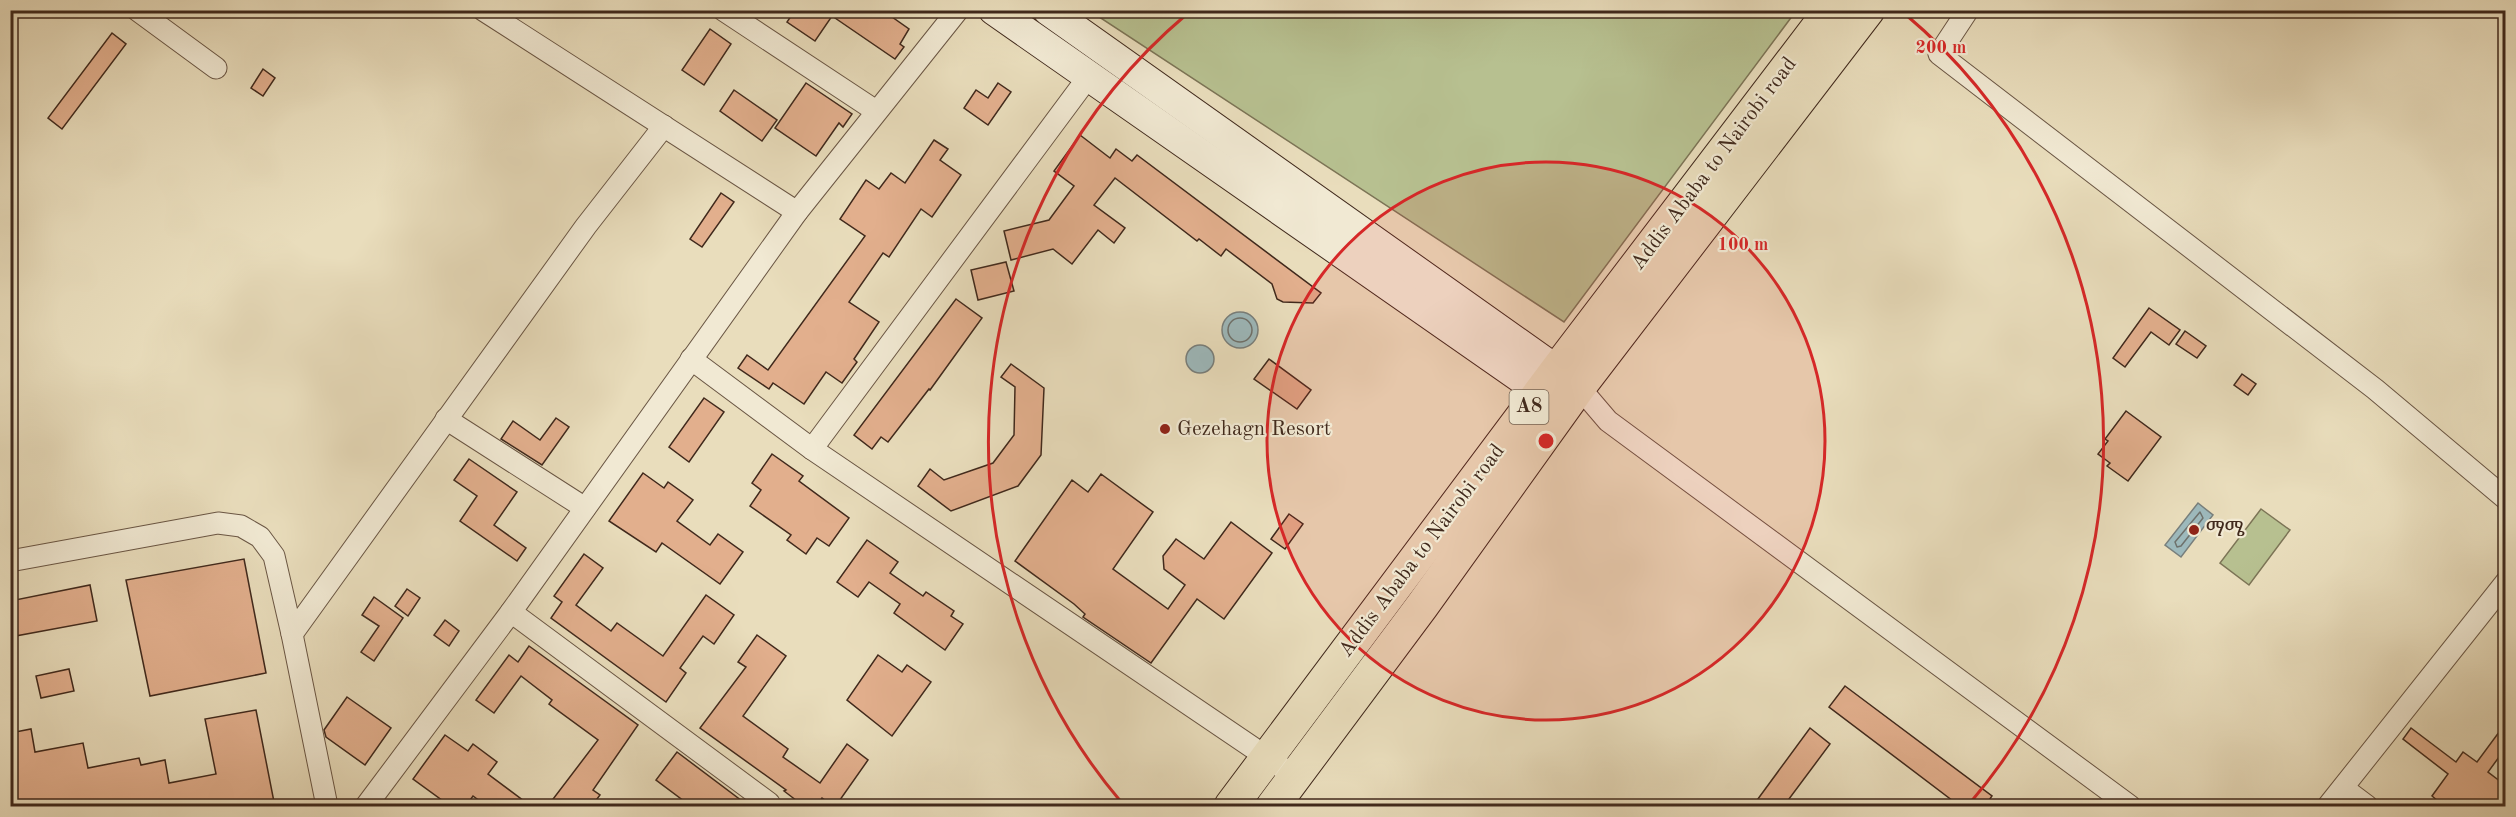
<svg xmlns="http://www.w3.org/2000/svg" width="2516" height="817" font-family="'Old Standard TT','Noto Serif Ethiopic',serif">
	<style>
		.green { fill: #b7c090; stroke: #7c7456; stroke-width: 1.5 }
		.water { fill: #9db9bc; stroke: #787f7c; stroke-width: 1.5 }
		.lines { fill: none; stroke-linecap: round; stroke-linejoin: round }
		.shore { stroke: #6e716c; stroke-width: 1.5 }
		.building { fill: #e2af8d; stroke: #40291c; stroke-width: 1.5 }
		.street-casing { stroke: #6a5644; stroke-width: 23 }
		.secondary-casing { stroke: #40291c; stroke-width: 32 }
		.highway-casing { stroke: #40291c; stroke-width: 35 }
		.street { stroke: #f1e9d3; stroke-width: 21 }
		.secondary { stroke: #f1e9d3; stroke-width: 30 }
		.highway { stroke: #e9ddbc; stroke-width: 33 }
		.ring { fill: none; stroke: #d62828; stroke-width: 3 }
		.poi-dot { fill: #8f2418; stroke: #f1e9d3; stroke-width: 2 }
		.labels { text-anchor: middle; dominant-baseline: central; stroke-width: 4.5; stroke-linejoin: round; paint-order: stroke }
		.shield { fill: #f1e9d3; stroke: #756353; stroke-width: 1.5 }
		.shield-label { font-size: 20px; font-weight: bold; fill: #40291c }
		.street-label { font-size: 21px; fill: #40291c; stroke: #f1e9d3 }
		.poi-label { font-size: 21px; fill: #40291c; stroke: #f1e9d3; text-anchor: start }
		.centre { fill: #d62828; stroke: #f1e9d3; stroke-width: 3 }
		.ring-label { font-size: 18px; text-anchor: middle; font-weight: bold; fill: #d62828; stroke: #f1e9d3; stroke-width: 4.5; stroke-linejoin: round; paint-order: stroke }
	</style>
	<rect width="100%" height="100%" fill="#e9ddbc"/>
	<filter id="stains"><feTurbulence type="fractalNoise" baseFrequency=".00333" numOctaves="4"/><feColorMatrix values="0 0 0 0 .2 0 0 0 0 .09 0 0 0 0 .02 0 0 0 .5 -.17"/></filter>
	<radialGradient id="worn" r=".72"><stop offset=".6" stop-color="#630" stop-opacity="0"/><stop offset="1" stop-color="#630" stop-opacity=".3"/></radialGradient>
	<!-- green -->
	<g class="green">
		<polygon points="1090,11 1796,11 1564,322"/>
		<polygon points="2261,509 2290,530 2249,585 2220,563"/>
	</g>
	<!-- water -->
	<g class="water">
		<circle cx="1240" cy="330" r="18"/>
		<circle cx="1200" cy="359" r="14"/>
		<polygon points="2198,503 2213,515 2181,557 2165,545"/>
	</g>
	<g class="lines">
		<!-- shore -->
		<g class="shore">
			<circle cx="1240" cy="330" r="12"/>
			<polygon points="2200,512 2203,518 2181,546 2177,547 2175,542"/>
		</g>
	</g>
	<!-- building -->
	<g class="building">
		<polygon points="795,10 882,10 909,29 900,44 904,47 895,59 832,16 815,41 787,22"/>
		<polygon points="710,29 731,44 704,85 682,70"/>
		<polygon points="112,33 126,44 62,129 48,118"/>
		<polygon points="263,69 275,78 263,96 251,88"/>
		<polygon points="806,83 852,114 843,127 839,123 816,156 775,128"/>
		<polygon points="998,83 1011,92 988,125 964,108 976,90 988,98"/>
		<polygon points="734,90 777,120 762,141 720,111"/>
		<polygon points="1080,135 1110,158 1116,149 1132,161 1137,155 1321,293 1313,303 1283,302 1277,299 1272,284 1226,249 1221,256 1199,239 1197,241 1115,178 1094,205 1125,228 1114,243 1098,230 1072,264 1053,249 1011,260 1004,231 1049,220 1074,186 1054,171"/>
		<polygon points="934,140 948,149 940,160 961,175 932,217 921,209 889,257 883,253 849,302 879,322 854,359 857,362 842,383 826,372 804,404 773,383 769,389 738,368 747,355 768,370 865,236 840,219 866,180 879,189 891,173 905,183"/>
		<polygon points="721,193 734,202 702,247 690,239"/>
		<polygon points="1006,262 1014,291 978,300 971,270"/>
		<polygon points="956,299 982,318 930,390 929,389 888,442 881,437 872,449 854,435"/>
		<polygon points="2149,308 2180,330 2169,345 2151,332 2125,367 2113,358"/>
		<polygon points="2185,331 2206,346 2197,358 2176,344"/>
		<polygon points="1269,359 1311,390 1297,409 1254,379"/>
		<polygon points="1011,364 1044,388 1041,455 1018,486 951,511 918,486 930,469 944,480 993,463 1014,435 1015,387 1001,377"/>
		<polygon points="2242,374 2256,384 2248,395 2234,385"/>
		<polygon points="704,398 724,412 689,462 669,447"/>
		<polygon points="2126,411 2161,437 2128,481 2107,466 2110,463 2098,454 2108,441 2105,439"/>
		<polygon points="556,418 569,427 542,465 501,439 513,421 540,440"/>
		<polygon points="772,454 803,476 799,481 849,518 829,546 817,538 806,554 787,540 791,535 750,506 761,490 752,483"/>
		<polygon points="469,459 517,492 494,525 526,548 517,561 460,521 477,496 454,480"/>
		<polygon points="643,473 664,488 668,482 693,500 677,521 710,545 718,534 743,552 720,584 662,543 656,552 609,521"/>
		<polygon points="1101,474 1153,512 1113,569 1168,609 1185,585 1164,569 1163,556 1176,539 1204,559 1231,522 1272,553 1224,619 1197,599 1151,663 1083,617 1085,614 1074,604 1015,561 1072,480 1088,492"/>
		<polygon points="1289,514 1303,524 1285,549 1271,539"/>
		<polygon points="867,540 898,562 890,573 923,596 926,592 954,611 951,616 963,624 945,650 894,613 900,604 869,582 858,597 837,582"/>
		<polygon points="584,554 603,568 576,605 611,631 617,623 663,656 706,595 734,615 714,644 703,636 680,668 686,673 666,702 551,618 562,602 554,596"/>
		<polygon points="244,559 266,673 150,696 126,580"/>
		<polygon points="90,585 97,621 10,637 10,601"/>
		<polygon points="407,589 420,598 408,616 395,606"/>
		<polygon points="374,597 403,618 374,661 361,652 379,626 362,615"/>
		<polygon points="445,620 459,631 449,646 434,635"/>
		<polygon points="757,635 786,656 743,716 788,749 783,757 820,783 847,744 868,760 835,807 822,798 816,807 805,807 784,791 786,790 700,728 746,667 738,662"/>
		<polygon points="529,646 638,725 593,790 600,795 591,807 547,807 598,740 549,704 552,700 521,676 494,713 476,700 509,655 518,662"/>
		<polygon points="878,655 902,672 907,665 931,682 892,736 847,700"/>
		<polygon points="69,669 74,691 41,698 36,676"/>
		<polygon points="1845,686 1992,796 1984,807 1961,807 1829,707"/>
		<polygon points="347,697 391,728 365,765 326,737 324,730"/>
		<polygon points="256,710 275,807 16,807 10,779 10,733 31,729 35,752 83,743 88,768 139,758 141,765 165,760 169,783 216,774 205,719"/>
		<polygon points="2505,724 2505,749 2488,772 2505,785 2505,799 2500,807 2445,807 2432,796 2448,774 2403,739 2411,728 2456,762 2463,752 2477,762"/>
		<polygon points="1810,728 1830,744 1783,807 1752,807"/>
		<polygon points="445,735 468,751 473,744 497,762 488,774 532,807 488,807 473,796 465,807 439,807 443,801 413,779"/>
		<polygon points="677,752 750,807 692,807 656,780"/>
	</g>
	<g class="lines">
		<defs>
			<g id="street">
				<polyline points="137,10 216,68"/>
				<polyline points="483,10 797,212"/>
				<polyline points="723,10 876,111"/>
				<polyline points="1968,10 1939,54 2375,389 2506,499"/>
				<polyline points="691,359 812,449 1296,777"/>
				<polyline points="1579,387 1608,421 2130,806"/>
				<polyline points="446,419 585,508"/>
				<polyline points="812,449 1089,76"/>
				<polyline points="10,561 218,523 241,526 260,537 274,556 292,634 327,806"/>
				<polyline points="511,612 769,803"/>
				<polyline points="292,634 586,226 664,126"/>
				<polyline points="2343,788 2367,806"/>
				<polyline points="366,806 511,612 797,212 958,10"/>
				<polyline points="2328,806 2506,582"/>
			</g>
			<g id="secondary">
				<polyline points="994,10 1560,405"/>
				<polyline points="1048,10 1577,385"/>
			</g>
			<g id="highway">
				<polyline points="1231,806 1557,370 1831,10"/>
				<polyline points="1273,806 1422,606 1579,387 1868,10"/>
			</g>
		</defs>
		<!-- street casing -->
		<use href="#street" class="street-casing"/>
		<!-- secondary casing -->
		<use href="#secondary" class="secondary-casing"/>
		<!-- highway casing -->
		<use href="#highway" class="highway-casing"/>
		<!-- street -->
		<use href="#street" class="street"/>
		<!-- secondary -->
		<use href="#secondary" class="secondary"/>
		<!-- highway -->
		<use href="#highway" class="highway"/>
	</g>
	<!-- distance rings -->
	<circle cx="1546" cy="441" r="279" fill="#d62828" fill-opacity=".12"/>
	<g class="ring">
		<circle cx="1546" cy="441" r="279"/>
		<path d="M1122 803A558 558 0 0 1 1187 14M1905 14A558 558 0 0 1 1970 803"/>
	</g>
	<!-- markers -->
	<g class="poi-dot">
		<circle cx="1165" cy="429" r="6"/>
		<circle cx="2194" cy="530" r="6"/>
	</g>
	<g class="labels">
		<!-- shield labels -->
		<rect class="shield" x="1509.5" y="390" width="39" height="34" rx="4.5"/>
		<g class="shield-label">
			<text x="1529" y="407">A8</text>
		</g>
		<!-- street labels -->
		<g class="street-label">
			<text transform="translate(1714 164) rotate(-53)">Addis Ababa to Nairobi road</text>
			<text transform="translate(1422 551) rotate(-53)">Addis Ababa to Nairobi road</text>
		</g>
		<!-- poi labels -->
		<g class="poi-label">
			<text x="1177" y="429">Gezehagn Resort</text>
			<text x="2206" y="530">ማሜ</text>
		</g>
	</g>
	<circle cx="1546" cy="441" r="9" class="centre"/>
	<g class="ring-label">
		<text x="1941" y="53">200 m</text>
		<text x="1743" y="250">100 m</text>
	</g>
	<!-- margin -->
	<rect width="2516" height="817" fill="none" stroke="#e9ddbc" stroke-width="36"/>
	<rect x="12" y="12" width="2492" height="793" fill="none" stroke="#40291c" stroke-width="3"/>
	<rect x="18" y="18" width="2480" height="781" fill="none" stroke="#40291c" stroke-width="1.5"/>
	<rect width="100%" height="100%" filter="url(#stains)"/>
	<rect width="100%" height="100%" fill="url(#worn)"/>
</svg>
